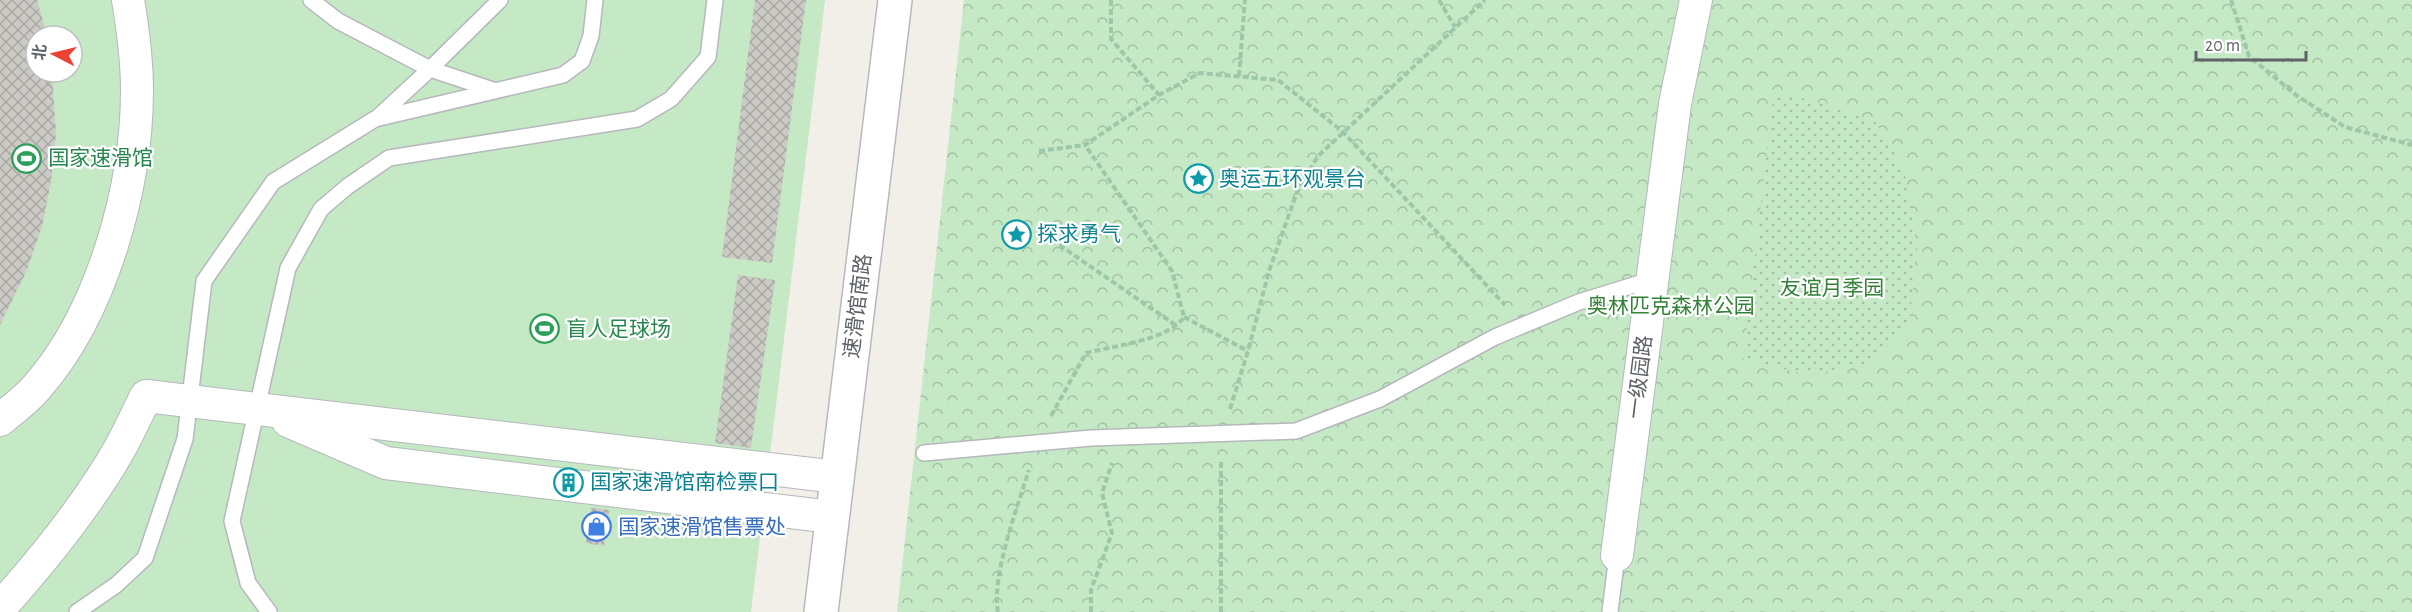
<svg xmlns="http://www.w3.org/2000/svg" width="2412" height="612" font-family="'Alegreya Sans','Noto Sans SC',sans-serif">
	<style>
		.grass { fill: #c5e8c5; fill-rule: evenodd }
		.park { fill: url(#park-crowns) }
		.garden { fill: url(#garden-dots) }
		.building { fill: url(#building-cross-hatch) }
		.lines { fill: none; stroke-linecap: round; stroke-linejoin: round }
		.lane-casing { stroke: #b5b8bc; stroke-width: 18 }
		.street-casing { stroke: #b5b8bc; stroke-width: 34 }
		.secondary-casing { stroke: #b6babf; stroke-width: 36 }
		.path { stroke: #9cc7a9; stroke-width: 4; stroke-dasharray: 6 3; stroke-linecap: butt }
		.lane { stroke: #fff; stroke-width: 15 }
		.street { stroke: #fff; stroke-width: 32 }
		.secondary { stroke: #fff; stroke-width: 33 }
		.labels { text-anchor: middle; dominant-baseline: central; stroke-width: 4.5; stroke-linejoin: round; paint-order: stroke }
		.leisure-label { font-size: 21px; fill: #27864d; stroke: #fff; text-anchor: start }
		.culture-label { font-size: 21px; fill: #0d838f; stroke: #fff; text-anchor: start }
		.park-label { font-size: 21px; fill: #348238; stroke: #fff }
		.street-label { font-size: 21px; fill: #5f6368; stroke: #fff }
		.shop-label { font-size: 21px; fill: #366cbe; stroke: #fff; text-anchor: start }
	</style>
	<defs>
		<pattern id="park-crowns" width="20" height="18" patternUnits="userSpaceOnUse" patternTransform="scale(1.5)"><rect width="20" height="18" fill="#c5e8c5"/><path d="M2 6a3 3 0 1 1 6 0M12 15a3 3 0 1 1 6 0" fill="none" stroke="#a3c0a4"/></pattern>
		<pattern id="garden-dots" width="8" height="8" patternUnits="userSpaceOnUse" patternTransform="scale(1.5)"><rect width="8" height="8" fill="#c5e8c5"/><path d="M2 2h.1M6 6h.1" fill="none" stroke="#a3c0a4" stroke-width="1.8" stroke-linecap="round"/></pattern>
		<pattern id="building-cross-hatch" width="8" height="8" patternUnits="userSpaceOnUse" patternTransform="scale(1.5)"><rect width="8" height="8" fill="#cccac5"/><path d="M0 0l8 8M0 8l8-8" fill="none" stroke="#a9a8a4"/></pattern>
	</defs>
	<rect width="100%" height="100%" fill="#f1efe8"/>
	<!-- grass -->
	<path class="grass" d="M 0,0 L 825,0 L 751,612 L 0,612 ZM 36,36 L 72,36 L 72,72 L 36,72 Z"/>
	<!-- park -->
	<polygon class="park" points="964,0 2412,0 2412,612 897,612"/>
	<!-- garden -->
	<polygon class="garden" points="1774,91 1824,104 1875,122 1904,169 1917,246 1909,328 1868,363 1809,375 1743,359"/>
	<!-- building -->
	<g class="building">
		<polygon points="0,0 37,0 47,36 36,36 36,72 52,72 56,134 51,181 42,226 27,270 0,325"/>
		<polygon points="755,0 806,0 772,263 722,257"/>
		<polygon points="738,275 775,280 751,448 715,443"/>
		<polygon points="591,508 609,510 604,546 586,543"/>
	</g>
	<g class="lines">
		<defs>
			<g id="lane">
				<polyline points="311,0 338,21 430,69 493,90"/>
				<polyline points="377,118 430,69 500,0"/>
				<polyline points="924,453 1091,438 1296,431 1380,399 1495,337 1579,302 1653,279"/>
				<polyline points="77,612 116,585 145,558 185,439 204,281 273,182 375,119 563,75 582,61 591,36 595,0"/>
				<polyline points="269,612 248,583 232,521 288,268 321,209 348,186 389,158 637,119 671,99 708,57 715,0"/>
				<polyline points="1610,612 1617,555"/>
			</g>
			<g id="street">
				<path d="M 0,420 C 12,410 27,399 37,387 C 102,313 137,187 137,90 C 137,60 133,30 128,0"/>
				<polyline points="288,421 386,463 832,517"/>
				<polyline points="1617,555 1675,104 1696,0"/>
				<path d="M 0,608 C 43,560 87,506 119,450 C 129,432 137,414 146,396 L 837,477"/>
			</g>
			<polyline id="secondary" points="821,612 895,0"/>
		</defs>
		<!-- lane casing -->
		<use href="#lane" class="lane-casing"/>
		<!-- street casing -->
		<use href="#street" class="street-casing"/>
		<!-- secondary casing -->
		<use href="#secondary" class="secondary-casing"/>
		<!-- path -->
		<g class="path">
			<polyline points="1111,0 1111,39 1159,95"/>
			<polyline points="1439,0 1455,27"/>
			<polyline points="2231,0 2249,56 2296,95 2345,127 2412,145"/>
			<polyline points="1239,76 1245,0"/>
			<polyline points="1039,151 1085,145 1159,95 1200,73 1278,80 1343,132 1505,305"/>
			<polyline points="1052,240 1177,326"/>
			<polyline points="1184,317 1248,351"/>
			<polyline points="1230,409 1248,351 1269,271 1297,192 1318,156 1485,0"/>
			<path d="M 1051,416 L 1086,353 C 1113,346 1169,340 1184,317 L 1172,271 L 1085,145"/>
			<path d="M 998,612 C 991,577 1018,505 1029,470"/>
			<polyline points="1091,612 1091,590 1112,533 1102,493 1112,463"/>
			<polyline points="1221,612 1221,460"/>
		</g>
		<!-- lane -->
		<use href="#lane" class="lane"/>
		<!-- street -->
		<use href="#street" class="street"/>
		<!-- secondary -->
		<use href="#secondary" class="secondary"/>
	</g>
	<!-- icons -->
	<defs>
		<symbol id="stadium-ring" viewBox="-11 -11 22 22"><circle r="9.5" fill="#fff" stroke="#2e9e5b" stroke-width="1.5"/><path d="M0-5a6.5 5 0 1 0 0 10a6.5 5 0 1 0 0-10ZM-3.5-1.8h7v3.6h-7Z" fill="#2e9e5b"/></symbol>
		<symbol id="sight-ring" viewBox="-11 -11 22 22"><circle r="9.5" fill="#fff" stroke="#0f9aa8" stroke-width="1.5"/><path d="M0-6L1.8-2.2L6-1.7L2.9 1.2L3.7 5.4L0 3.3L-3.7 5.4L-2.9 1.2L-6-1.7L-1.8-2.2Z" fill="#0f9aa8"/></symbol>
		<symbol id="building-ring" viewBox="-11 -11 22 22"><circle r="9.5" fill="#fff" stroke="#0f9aa8" stroke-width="1.5"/><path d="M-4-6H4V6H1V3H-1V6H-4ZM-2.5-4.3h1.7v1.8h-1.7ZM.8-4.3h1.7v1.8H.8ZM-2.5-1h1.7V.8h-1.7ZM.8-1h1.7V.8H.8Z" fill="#0f9aa8"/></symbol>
		<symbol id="shop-ring" viewBox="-11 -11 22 22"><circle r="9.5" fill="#fff" stroke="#3f7fe0" stroke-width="1.5"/><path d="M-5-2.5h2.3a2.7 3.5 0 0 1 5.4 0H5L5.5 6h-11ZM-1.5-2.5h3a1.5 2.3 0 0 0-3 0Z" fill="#3f7fe0"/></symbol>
	</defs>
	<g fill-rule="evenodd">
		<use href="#stadium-ring" x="10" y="142" width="33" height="33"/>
		<use href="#sight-ring" x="1182" y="162" width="33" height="33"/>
		<use href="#sight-ring" x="1000" y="218" width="33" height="33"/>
		<use href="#stadium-ring" x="528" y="312" width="33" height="33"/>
		<use href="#building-ring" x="552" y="466" width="33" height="33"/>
		<use href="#shop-ring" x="580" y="510" width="33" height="33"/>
	</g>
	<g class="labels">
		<!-- leisure labels -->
		<g class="leisure-label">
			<text x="48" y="158">国家速滑馆</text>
			<text x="566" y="329">盲人足球场</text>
		</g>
		<!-- culture labels -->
		<g class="culture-label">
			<text x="1219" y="179">奥运五环观景台</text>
			<text x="1037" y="234">探求勇气</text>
			<text x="590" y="482">国家速滑馆南检票口</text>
		</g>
		<!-- park labels -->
		<g class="park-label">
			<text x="1832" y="288">友谊月季园</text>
			<text x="1671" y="306">奥林匹克森林公园</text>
		</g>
		<!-- street labels -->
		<g class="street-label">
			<text transform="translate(858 306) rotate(-83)">速滑馆南路</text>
			<text transform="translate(1640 377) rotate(-83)">一级园路</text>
		</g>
		<!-- shop labels -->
		<g class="shop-label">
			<text x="618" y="527">国家速滑馆售票处</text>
		</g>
	</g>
	<!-- north arrow -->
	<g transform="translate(54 54) rotate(277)"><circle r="28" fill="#ffffff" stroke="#bfc1c3" stroke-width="1.5"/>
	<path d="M0-4.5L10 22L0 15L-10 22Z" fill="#ea4335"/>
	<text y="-9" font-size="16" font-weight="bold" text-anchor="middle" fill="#5f6368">北</text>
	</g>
	<!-- scale -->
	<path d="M2196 51v9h110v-9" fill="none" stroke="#5f6368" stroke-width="3"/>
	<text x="2205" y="51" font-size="18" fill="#5f6368" stroke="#ffffff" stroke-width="4.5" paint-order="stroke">20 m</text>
</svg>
